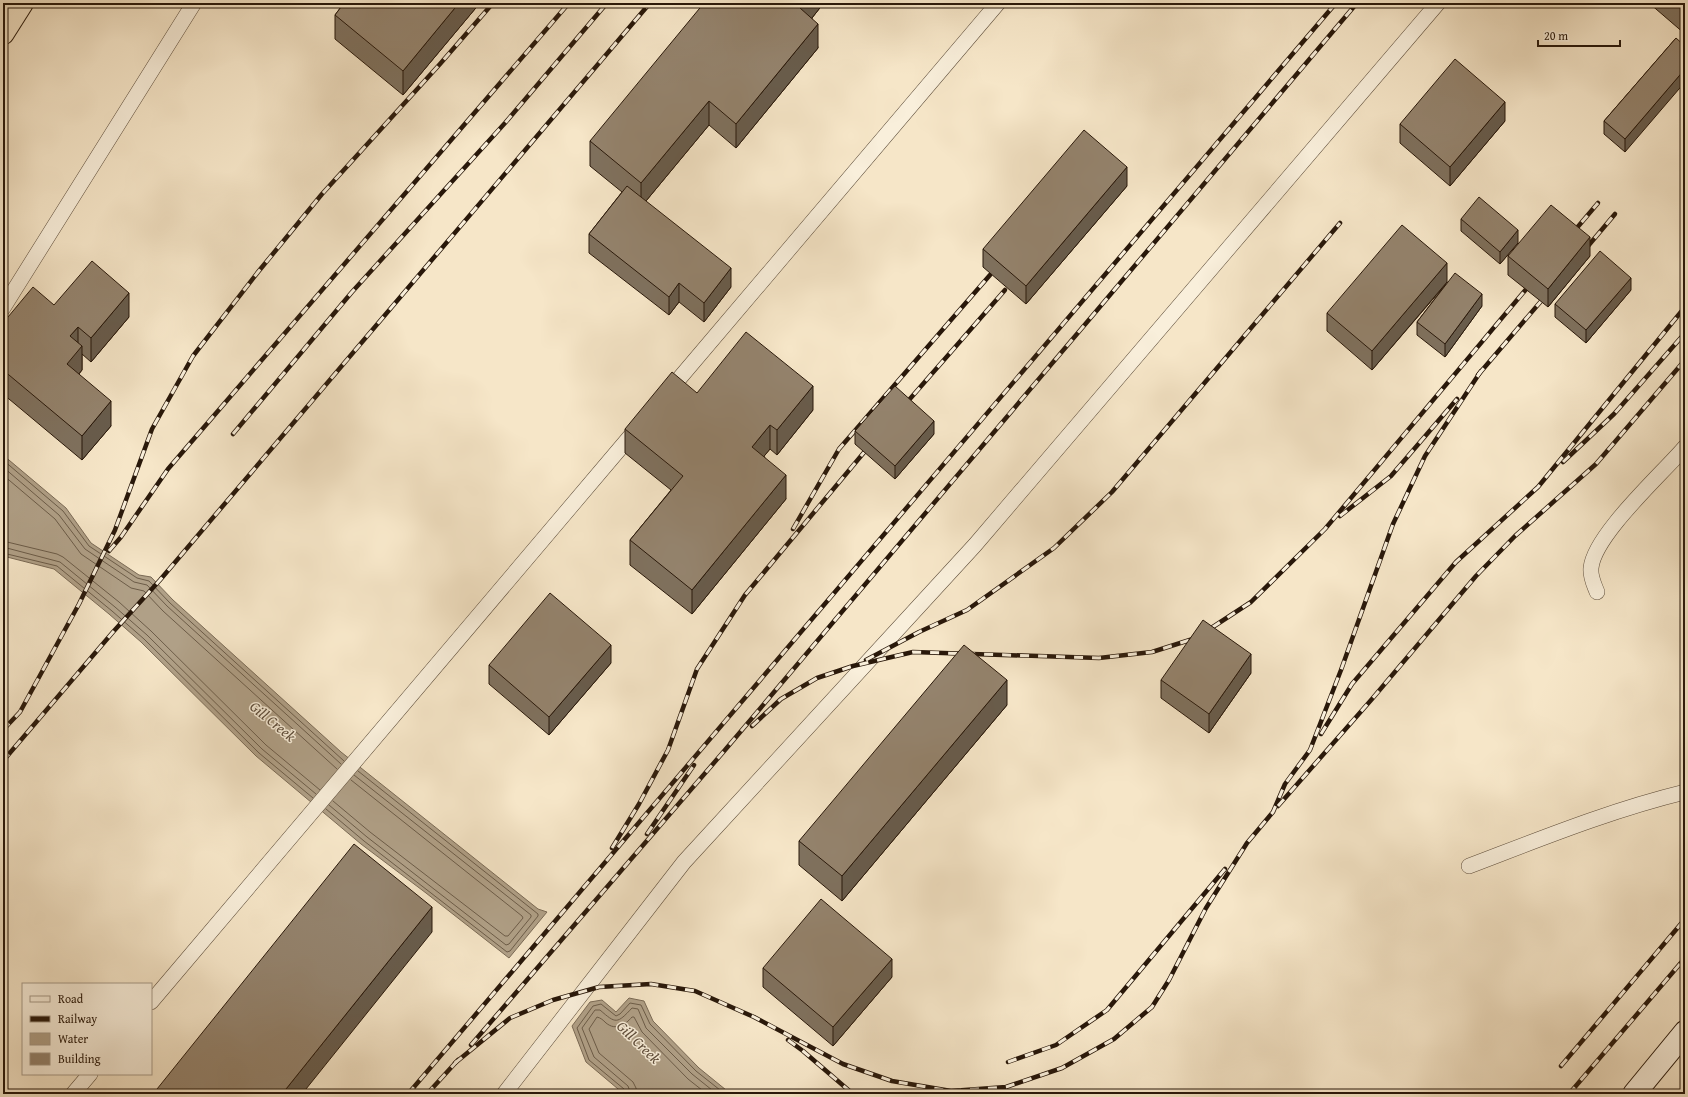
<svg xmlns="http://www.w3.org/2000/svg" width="1688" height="1097" font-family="'Gentium Book Plus',serif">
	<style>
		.water { fill: #b0a087; stroke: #7a6a55 }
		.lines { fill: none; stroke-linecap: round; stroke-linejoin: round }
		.shore { stroke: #6c5c48; stroke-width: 1 }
		.service-casing { stroke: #5c4c3a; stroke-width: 16 }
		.secondary-casing { stroke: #29180a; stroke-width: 24 }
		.trunk-casing { stroke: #29180a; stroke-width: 24 }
		.service { stroke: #f9efdb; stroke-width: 15 }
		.secondary { stroke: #f9efdb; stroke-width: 22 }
		.trunk { stroke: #f6e6c8; stroke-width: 22 }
		.rail-casing { stroke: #29180a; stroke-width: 4.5 }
		.rail { stroke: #f9efdb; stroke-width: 3; stroke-dasharray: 9; stroke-linecap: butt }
		.wall { fill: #7f715e; stroke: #29180a }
		.shaded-wall { fill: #685c4c; stroke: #29180a }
		.building { fill: #94836d; stroke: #29180a }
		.labels { text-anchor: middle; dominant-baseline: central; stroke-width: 3; stroke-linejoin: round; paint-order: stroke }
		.water-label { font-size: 15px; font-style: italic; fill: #5f4e3c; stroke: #f9efdb }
	</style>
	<rect width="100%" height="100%" fill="#f6e6c8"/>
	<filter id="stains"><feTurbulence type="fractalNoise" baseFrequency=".005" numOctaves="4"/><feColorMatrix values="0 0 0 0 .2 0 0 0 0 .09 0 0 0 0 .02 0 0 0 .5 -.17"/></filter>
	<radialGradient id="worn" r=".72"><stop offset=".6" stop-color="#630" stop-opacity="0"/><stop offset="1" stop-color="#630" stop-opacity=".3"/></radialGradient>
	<!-- water -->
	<g class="water">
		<polygon points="3,455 66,508 91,543 139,575 151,577 173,600 341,752 538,909 547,912 509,958 426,893 361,844 256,756 141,642 109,614 54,569 3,556"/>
		<polygon points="629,998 644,1001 653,1021 699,1068 731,1094 624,1094 586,1062 572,1026 590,1002 602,1000 616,1012"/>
	</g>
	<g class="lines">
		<!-- shore -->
		<g class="shore">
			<polyline points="3,460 63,511 89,546 137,578 149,581 170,603 344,761"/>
			<polyline points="3,467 59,515 85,549 134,582 147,585 167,606 341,764"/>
			<polyline points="3,475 55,519 81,554 131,588 144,591 163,611 337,769"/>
			<polyline points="3,541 57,554 63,557 119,602 151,631 266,745 320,790"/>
			<polyline points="3,547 60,562 115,607 147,635 262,749 316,794"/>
			<polyline points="3,553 57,566 112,611 144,639 259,753 313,798"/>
			<polyline points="333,801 370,832 505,936 508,936 523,918 522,916 351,780"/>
			<polyline points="329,805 367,837 506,945 509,944 531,917 531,915 354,775"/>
			<polyline points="326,809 364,841 507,952 510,951 538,916 538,914 358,771"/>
			<polyline points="626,1094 624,1089 589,1060 577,1028 593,1006 601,1004 616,1016 620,1014 630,1003 641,1005 650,1024 696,1071 725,1094"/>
			<path d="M 631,1094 L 628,1086 L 594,1057 L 582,1028 L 595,1010 L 600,1010 C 616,1024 617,1024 632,1008 L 638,1009 L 646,1028 L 692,1074 L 717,1094"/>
			<path d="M 637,1094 L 636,1088 L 633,1082 L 599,1053 L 589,1029 L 597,1017 C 601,1018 603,1020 606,1023 C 616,1031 625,1025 632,1017 L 634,1017 L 642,1032 L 688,1079 L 707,1094"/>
		</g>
		<defs>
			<g id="service">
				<polyline points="3,308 194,3"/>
				<polyline points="667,393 998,3"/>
				<path d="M 1597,592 C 1594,584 1590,577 1591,568 C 1594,535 1662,474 1685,447"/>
				<path d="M 1469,866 C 1540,839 1611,810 1685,792"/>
				<polyline points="151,1002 639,426"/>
				<polyline points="73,1094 90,1074"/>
				<polyline points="504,1094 684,862 975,545 1438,3"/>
			</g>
			<polyline id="secondary" points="1634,1094 1685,1032"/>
			<polyline id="trunk" points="3,33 22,3"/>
		</defs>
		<!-- service casing -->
		<use href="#service" class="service-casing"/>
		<!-- secondary casing -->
		<use href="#secondary" class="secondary-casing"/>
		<!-- trunk casing -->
		<use href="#trunk" class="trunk-casing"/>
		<!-- service -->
		<use href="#service" class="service"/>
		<!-- secondary -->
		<use href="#secondary" class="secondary"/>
		<!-- trunk -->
		<use href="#trunk" class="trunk"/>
		<defs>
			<g id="rail">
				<polyline points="1570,236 1598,203"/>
				<polyline points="1583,252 1615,214"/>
				<polyline points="1478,375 1548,293"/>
				<polyline points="902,408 1005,290"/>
				<polyline points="233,434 352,292 505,123 607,3"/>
				<polyline points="1563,462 1614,414 1685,333"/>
				<polyline points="1340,516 1391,476 1457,399"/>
				<polyline points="793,529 839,449 990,275"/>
				<polyline points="109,551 121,537 168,469 569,3"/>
				<polyline points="866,660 919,632 967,610 1054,548 1112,492 1340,223"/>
				<polyline points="752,726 781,699 817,678 853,666 913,652 1099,658 1152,652 1196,638 1251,602 1325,529 1533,281"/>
				<polyline points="3,730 20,712 79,604 115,530 152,429 193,356 258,272 322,194 440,64 493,3"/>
				<polyline points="1321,734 1352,684 1456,562 1538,487 1685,307"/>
				<polyline points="3,761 113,632 160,580 650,3"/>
				<polyline points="1278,806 1372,699 1476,576 1515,536 1596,464 1685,360"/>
				<polyline points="647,834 694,765"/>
				<polyline points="612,848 639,804 668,750 697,669 745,595 871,444"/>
				<polyline points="788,1040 803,1051 853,1094"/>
				<polyline points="471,1045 725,750 1357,3"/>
				<polyline points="1008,1062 1056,1045 1107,1010 1225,869"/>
				<polyline points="455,1063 510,1018 553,1000 599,987 651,984 695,991 754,1017 843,1064 892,1081 951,1091 1006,1087 1062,1068 1114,1039 1152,1007 1169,980 1206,908 1247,843 1273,812 1285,784 1310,750 1341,670 1393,524 1425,456 1481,371"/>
				<polyline points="1561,1066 1685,919"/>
				<polyline points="408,1094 1336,3"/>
				<polyline points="427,1094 458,1060"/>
				<polyline points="1569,1094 1685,958"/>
			</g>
		</defs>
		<!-- rail casing -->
		<use href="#rail" class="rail-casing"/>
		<!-- rail -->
		<use href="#rail" class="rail"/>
	</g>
	<!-- wall -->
	<g class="wall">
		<polygon points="344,3 480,3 403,95 335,39 335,15"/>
		<polygon points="823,3 823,4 812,18 818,48 736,148 709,125 646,201 731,287 704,322 679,302 669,315 589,253 589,234 622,192 590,166 590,141"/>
		<polygon points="1649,3 1685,3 1685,34"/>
		<polygon points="1676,38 1625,152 1604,134 1604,121"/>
		<polygon points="1505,121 1450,186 1400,143 1400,124"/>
		<polygon points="1127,186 1026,304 983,267 983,249"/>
		<polygon points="1461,219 1518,243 1500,264 1461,231"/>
		<polygon points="1508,256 1590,256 1548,307 1508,275"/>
		<polygon points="1447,282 1482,306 1445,357 1417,335 1417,322 1446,284 1372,370 1327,331 1327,313"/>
		<polygon points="1631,290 1586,343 1555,317 1555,304"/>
		<polygon points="129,317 91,362 82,354 82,370 79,374 111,426 82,460 3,394 3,323"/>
		<polygon points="697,393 813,410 777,455 770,449 764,456 786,499 692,614 630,565 630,540 671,490 625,453 625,429"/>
		<polygon points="855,431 934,434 895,479 855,444"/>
		<polygon points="611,663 549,735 489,684 489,665"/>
		<polygon points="1251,673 1209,733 1161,698 1161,680"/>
		<polygon points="1007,705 842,901 799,865 799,841"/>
		<polygon points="763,968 892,977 833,1046 763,987"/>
	</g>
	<!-- shaded-wall -->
	<g class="shaded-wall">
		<polygon points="459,3 480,3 403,95 403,71"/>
		<polygon points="804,3 823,3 823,4 800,33 800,8"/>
		<polygon points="818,24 818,48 736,148 736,124"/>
		<polygon points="1685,69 1685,82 1625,152 1625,139"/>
		<polygon points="709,101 709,125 641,207 641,183"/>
		<polygon points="1505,102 1505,121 1450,186 1450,167"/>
		<polygon points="1127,167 1127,186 1026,304 1026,286"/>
		<polygon points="1518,230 1518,243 1500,264 1500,252"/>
		<polygon points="1590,237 1590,256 1548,307 1548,289"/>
		<polygon points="1447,263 1447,282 1372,370 1372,351"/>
		<polygon points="731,268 731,287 704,322 704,303"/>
		<polygon points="1631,278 1631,290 1586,343 1586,330"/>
		<polygon points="679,283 679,302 669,315 669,297"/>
		<polygon points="129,293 129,317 91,362 91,338"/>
		<polygon points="1482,294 1482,306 1445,357 1445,344"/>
		<polygon points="78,327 78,350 82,346 82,370 67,388 67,364 70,336"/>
		<polygon points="813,386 813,410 777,455 777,430"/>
		<polygon points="111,401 111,426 82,460 82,436"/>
		<polygon points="934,421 934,434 895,479 895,466"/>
		<polygon points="770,425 770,449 752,471 752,447"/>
		<polygon points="786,475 786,499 692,614 692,590"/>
		<polygon points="611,645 611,663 549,735 549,717"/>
		<polygon points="1251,654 1251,673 1209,733 1209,714"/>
		<polygon points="1007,680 1007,705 842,901 842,876"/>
		<polygon points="432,907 432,932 302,1094 282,1094"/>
		<polygon points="892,959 892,977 833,1046 833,1027"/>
	</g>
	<!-- building -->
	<g class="building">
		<polygon points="344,3 459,3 403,71 335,15"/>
		<polygon points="704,3 804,3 800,8 818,24 736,124 709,101 641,183 590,141"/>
		<polygon points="1677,3 1685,3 1685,10"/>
		<polygon points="1676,38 1685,46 1685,69 1625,139 1604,121"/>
		<polygon points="1455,59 1505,102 1450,167 1400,124"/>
		<polygon points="1084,130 1127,167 1026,286 983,249"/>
		<polygon points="627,186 731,268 704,303 679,283 669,297 589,234"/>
		<polygon points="1479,197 1518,230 1500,252 1461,219"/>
		<polygon points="1551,205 1590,237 1548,289 1508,256"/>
		<polygon points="1402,225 1447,263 1372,351 1327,313"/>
		<polygon points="1600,251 1631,278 1586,330 1555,304"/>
		<polygon points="92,261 129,293 91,338 78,327 70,336 82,346 67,364 111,401 82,436 3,370 3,356 4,354 3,353 3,323 33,287 54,305"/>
		<polygon points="1455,273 1482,294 1445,344 1417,322"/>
		<polygon points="746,332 813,386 777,430 770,425 752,447 786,475 692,590 630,540 683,476 625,429 672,372 697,393"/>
		<polygon points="895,386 934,421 895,466 855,431"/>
		<polygon points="550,593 611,645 549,717 489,665"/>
		<polygon points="1203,620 1251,654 1209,714 1161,680"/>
		<polygon points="964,645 1007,680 842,876 799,841"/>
		<polygon points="354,844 432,907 282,1094 153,1094"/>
		<polygon points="821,899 892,959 833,1027 763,968"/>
	</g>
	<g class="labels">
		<!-- water labels -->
		<g class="water-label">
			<text transform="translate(273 721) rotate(39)">Gill Creek</text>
			<text transform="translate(639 1042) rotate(44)">Gill Creek</text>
		</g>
	</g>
	<!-- margin -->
	<rect width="1688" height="1097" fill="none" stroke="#f6e6c8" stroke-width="16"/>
	<rect x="4" y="4" width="1680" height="1089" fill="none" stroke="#29180a" stroke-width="2"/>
	<rect x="8" y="8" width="1672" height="1081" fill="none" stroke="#29180a"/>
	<!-- legend -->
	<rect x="22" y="983" width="130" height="92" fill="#f9efdb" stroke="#a69987"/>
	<rect x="30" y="996" width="20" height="6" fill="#f9efdb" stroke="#a69987"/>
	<text x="58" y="1003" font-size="12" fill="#29180a">Road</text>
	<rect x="30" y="1016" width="20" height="6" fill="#29180a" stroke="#a69987"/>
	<text x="58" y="1023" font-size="12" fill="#29180a">Railway</text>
	<rect x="30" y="1033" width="20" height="12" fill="#b0a087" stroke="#a69987"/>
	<text x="58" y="1043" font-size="12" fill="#29180a">Water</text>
	<rect x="30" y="1053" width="20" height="12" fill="#94836d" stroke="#a69987"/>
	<text x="58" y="1063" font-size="12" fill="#29180a">Building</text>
	<!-- scale -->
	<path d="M1538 40v6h82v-6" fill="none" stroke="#29180a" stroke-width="2"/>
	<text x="1544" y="40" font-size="12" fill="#29180a" stroke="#f9efdb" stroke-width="3" paint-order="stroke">20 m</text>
	<rect width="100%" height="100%" filter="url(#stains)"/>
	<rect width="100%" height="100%" fill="url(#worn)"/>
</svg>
